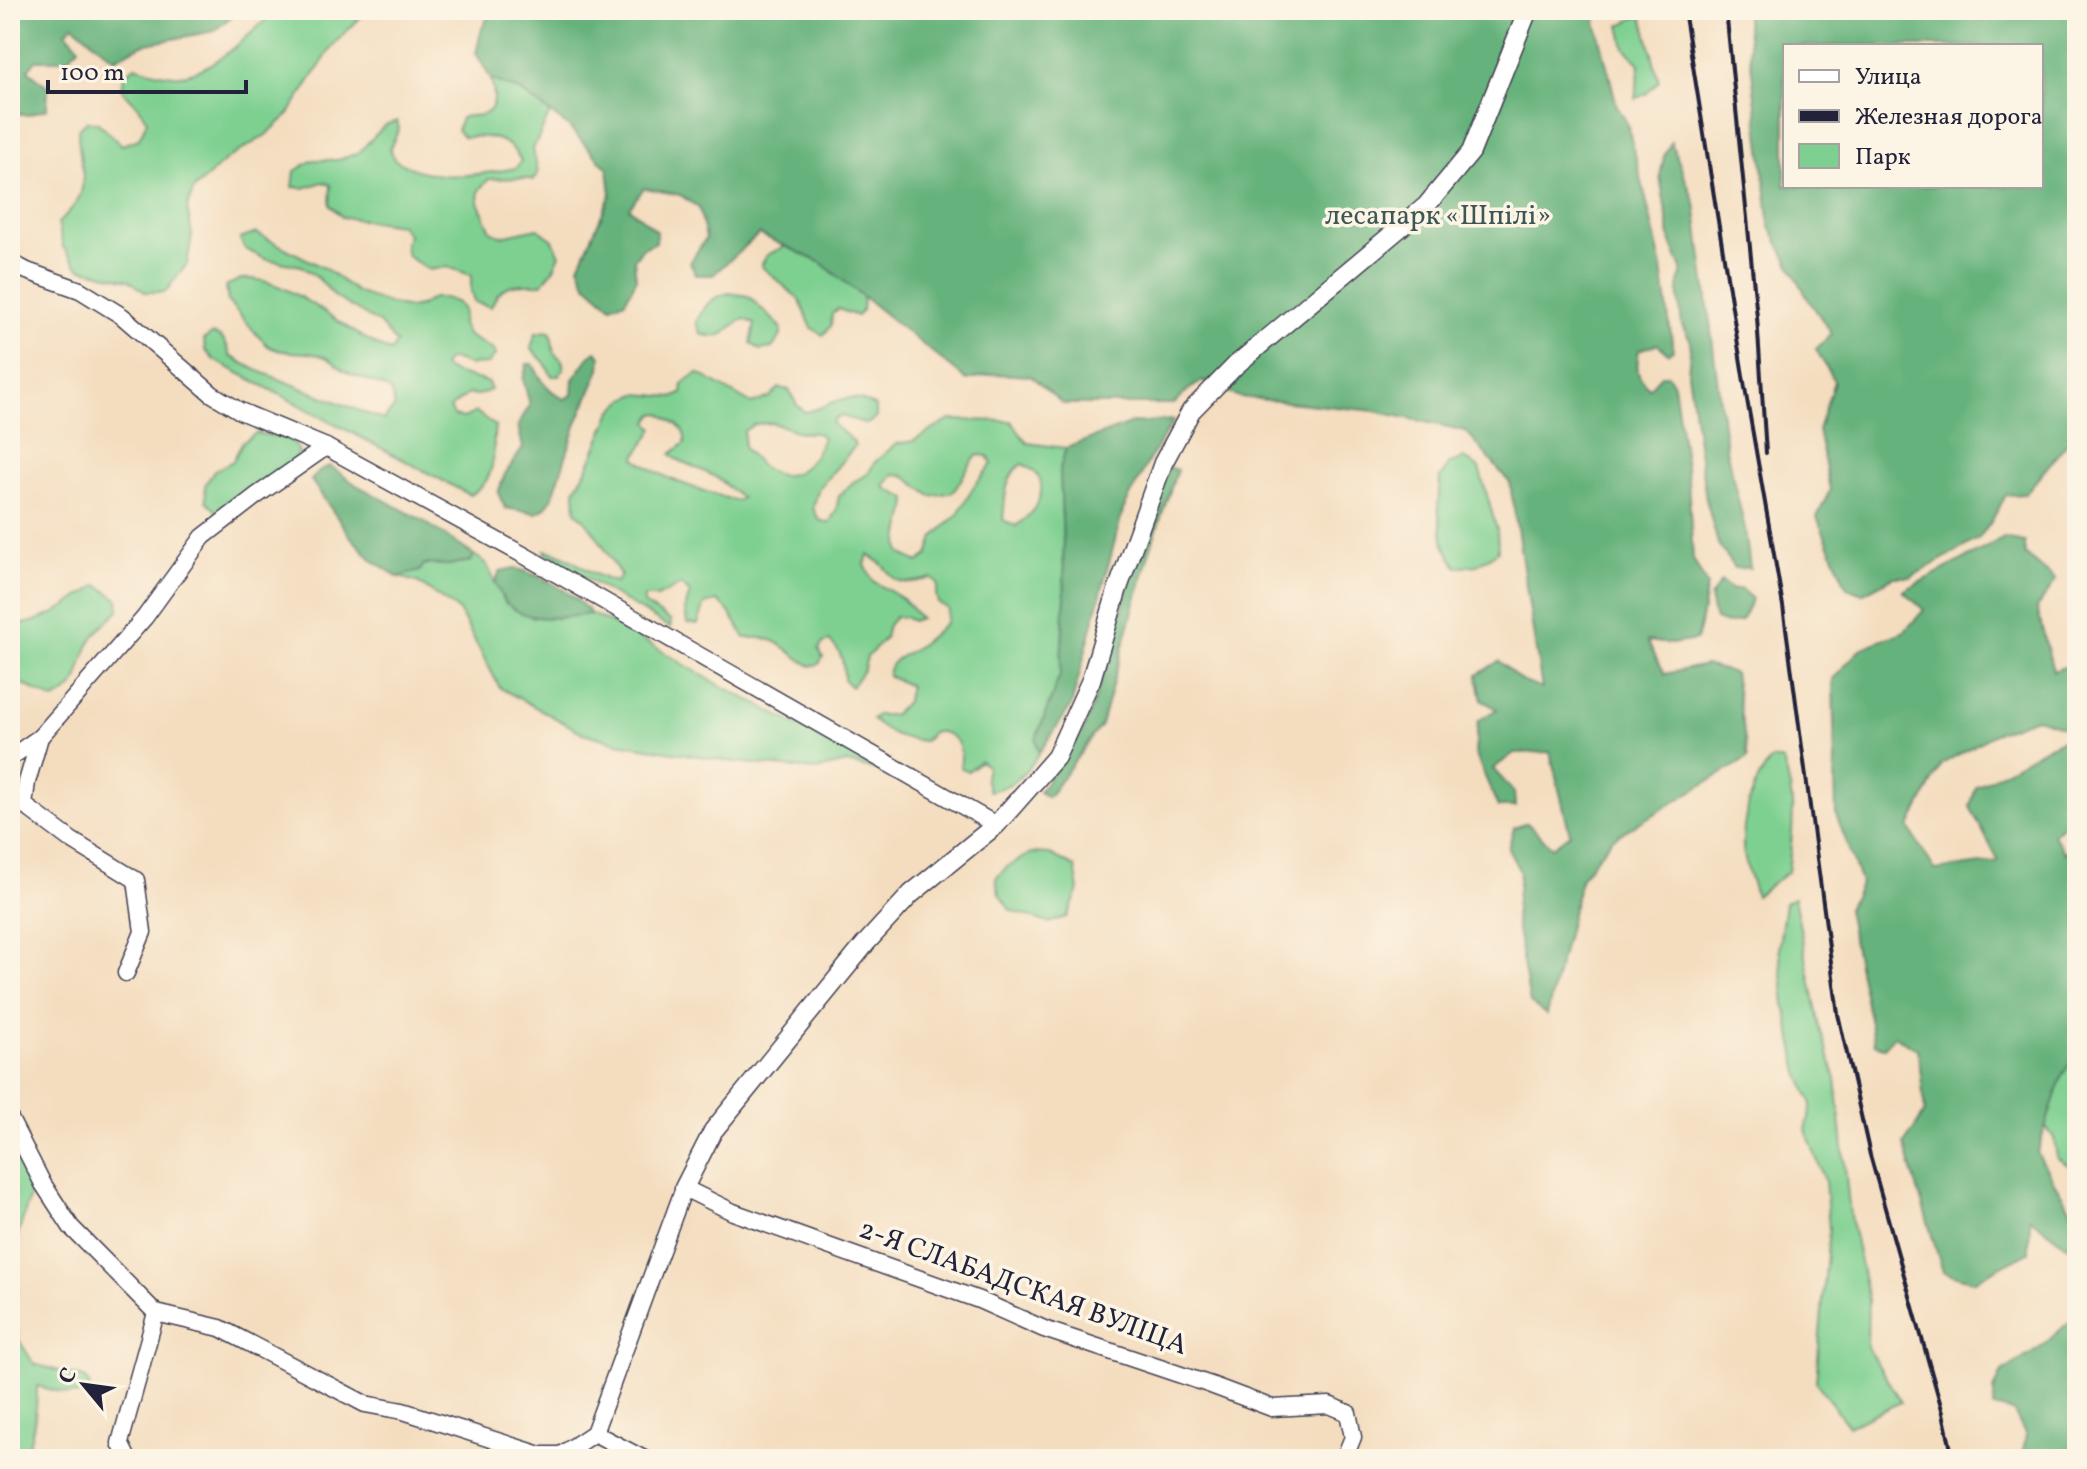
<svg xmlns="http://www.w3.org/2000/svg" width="2087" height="1469" font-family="Vollkorn,serif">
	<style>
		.green { fill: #7ed091; stroke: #507966; stroke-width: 2; fill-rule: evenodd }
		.forest { fill: #66b27b; stroke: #446a5b; stroke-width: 2; fill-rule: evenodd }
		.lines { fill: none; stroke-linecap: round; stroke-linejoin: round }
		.minor-casing { stroke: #423e4f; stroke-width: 19 }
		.tertiary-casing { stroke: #423e4f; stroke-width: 21 }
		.minor { stroke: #fff; stroke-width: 16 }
		.tertiary { stroke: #fff; stroke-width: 18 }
		.rail { stroke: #22223b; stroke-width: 4 }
		.labels { text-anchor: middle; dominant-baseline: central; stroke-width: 7; stroke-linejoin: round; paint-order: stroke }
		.park-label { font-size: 28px; fill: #3e5655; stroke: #fcf5e5 }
		.street-label { font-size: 28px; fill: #22223b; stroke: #fcf5e5 }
	</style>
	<rect width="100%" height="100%" fill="#fcf5e5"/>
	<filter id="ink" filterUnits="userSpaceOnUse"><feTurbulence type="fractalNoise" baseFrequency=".0125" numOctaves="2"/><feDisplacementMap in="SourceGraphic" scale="16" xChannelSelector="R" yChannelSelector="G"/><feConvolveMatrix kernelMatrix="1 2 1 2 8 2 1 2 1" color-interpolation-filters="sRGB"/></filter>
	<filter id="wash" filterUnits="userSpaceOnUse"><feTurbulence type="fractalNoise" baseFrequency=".006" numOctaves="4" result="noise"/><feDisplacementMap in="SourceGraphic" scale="32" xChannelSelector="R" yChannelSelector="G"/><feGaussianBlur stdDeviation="1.8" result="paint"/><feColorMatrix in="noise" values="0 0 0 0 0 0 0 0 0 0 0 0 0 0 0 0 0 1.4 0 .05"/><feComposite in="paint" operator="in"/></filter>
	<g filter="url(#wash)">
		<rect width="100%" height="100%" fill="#f4ddbf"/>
		<!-- green -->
		<g class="green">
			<path d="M 277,10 L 368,10 L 334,44 L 288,115 L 266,135 L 227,159 L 194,189 L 187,208 L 192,235 L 187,264 L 165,292 L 145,292 L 129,280 L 79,268 L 63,247 L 58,223 C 98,187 78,174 78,129 L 87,121 L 98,123 L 122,145 L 139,139 L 147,121 L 138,106 L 122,90 L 124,75 L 135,66 C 151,71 175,79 191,73 C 223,63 252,31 277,10 Z"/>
			<polygon points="1642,15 1659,81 1647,93 1635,99 1640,64 1625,48 1620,25"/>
			<path d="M 491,79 L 520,91 L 550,113 L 533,149 L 538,173 L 533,180 L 523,178 L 489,179 L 479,190 L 478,202 L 491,231 L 502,236 L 537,228 L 553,240 L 560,255 L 553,270 L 542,284 C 517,285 502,279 491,307 L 474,302 L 471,293 L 471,275 L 447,267 L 429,270 L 407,256 L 405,246 L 408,235 L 401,225 L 342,217 L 330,205 L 331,185 L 323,182 L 304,188 L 293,187 L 295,171 L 313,160 L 338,160 L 358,153 L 385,125 L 397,121 L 399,129 L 390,148 L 394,159 C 431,183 474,176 516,168 L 521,161 C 510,137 487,135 464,137 L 457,130 L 461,118 C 469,114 474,117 481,115 C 499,111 494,91 491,79 Z"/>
			<path d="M 256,233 L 326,269 L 357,292 L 386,303 L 409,308 L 420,306 L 433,298 L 445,298 L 458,303 L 463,310 L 462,324 L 467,335 L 493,350 L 496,354 L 488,364 L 469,365 L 452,359 L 446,361 L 443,367 C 457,377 473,376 488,383 L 491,390 L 478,395 L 468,394 L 450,408 L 454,416 L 464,418 L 476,412 L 495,426 C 491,455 500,477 470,495 L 214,360 L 205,350 L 204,339 L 212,334 C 225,337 227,344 230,356 L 256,370 L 383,420 L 395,407 L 391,391 C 377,382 360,379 345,371 C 338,367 333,360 325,357 C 307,349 288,356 270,347 C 263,344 238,311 228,302 L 226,286 C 231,284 237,280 242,279 C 287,274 349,336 391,352 L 396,343 L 380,324 L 335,297 L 319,279 L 301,266 L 265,259 L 245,249 L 240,239 Z"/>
			<polygon points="785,246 820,262 863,296 862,310 857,316 838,309 832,314 831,326 823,335 812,328 799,299 761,266 767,255"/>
			<path d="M 729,293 L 748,296 L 781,327 L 781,336 L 772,348 L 760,350 L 751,343 L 755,324 L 745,319 C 724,326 729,342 701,334 L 696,322 C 705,306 710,297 729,293 Z"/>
			<polygon points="547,331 551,333 554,353 562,360 564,368 559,376 552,376 545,363 531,348 536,333"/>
			<path d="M 698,373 L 752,404 L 770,397 L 779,388 L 789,390 L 797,405 L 805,412 C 834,407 843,387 876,407 L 876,418 L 867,424 L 842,416 L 835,419 L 832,423 L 853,441 L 855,446 L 819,488 L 813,508 L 819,520 L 829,523 L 836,511 L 839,496 L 853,482 L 868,474 L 875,462 L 896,444 L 913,441 L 950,420 L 1011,421 L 1027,443 L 1066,448 L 1060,469 L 1065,597 L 1060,675 L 1036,739 L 1039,753 C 1028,772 1012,788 989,791 L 985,778 L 987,766 L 980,761 L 968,771 L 960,767 C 964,746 956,732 933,731 L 924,741 C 904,739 886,734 872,719 L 877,715 L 893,715 L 906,702 L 910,686 L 888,676 C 889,659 902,657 914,649 C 926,641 936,632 946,622 L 948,609 L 938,603 L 936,595 L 938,584 L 932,578 C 881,592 900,570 868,555 L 865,565 L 873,581 L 903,599 L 920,618 L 912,621 L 904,617 L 895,617 L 888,625 L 885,638 L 867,657 L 864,669 L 851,687 L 844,680 C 844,663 843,652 829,641 L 823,643 L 819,649 L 823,657 L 819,664 L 811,666 C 782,650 782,635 745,638 C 735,623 731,610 717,601 L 705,604 L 698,624 L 687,623 L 685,609 L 690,593 L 681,585 L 657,597 L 644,597 L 644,604 L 671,621 L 670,628 L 547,555 L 545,550 C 571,554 590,577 616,582 L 621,576 C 609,557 592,523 576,512 L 575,490 L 589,465 L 612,411 L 625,399 L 637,394 L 674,397 L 682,394 L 683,383 ZM 660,413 C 672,422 687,427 685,443 L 671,454 L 676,459 L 716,477 L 741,498 L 736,501 C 700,490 665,481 635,458 C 640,447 650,438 654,428 L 648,422 L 654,414 ZM 772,423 C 792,428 795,434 817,433 L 823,437 C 816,461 793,486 767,470 C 758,465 751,455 744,448 L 744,431 L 755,424 ZM 978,455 L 988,456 L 992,464 L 974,486 L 958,514 L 934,537 L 928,555 L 918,562 L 900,553 C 896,533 907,518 907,499 C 899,493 891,493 884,486 L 894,474 L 903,475 L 931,496 L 953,492 C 963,479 966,466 978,455 ZM 1022,464 C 1056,478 1039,511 1016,526 L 1003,520 C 1005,500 1004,476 1022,464 Z"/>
			<polygon points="256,433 290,439 299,451 293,463 229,511 217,512 206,501 205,485 214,471 233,461 242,443"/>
			<polygon points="1464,458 1479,468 1497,530 1498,551 1477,565 1457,567 1444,545 1438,508 1440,478 1450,463"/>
			<polygon points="474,555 486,563 505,603 532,617 557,618 591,614 623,628 712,681 872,764 876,770 847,763 816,770 734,762 618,743 583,733 500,688 459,611 417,582 398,577 419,571 424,564 448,565 470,561"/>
			<path d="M 98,585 L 118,599 L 119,610 C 107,622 93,633 87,649 C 77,674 82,687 54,700 L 19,682 L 10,683 L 10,627 L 32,622 L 55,613 Z"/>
			<path d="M 1772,759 L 1783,761 C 1797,802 1793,830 1788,872 L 1756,896 C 1752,881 1744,863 1743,847 C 1742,817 1753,781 1772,759 Z"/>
			<polygon points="1031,853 1050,854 1075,867 1079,890 1067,917 1048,923 1010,910 999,894 996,878 1007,867"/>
			<polygon points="1794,898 1820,1028 1836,1079 1850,1216 1868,1300 1867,1347 1901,1402 1848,1426 1816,1382 1829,1229 1825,1181 1806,1130 1812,1104 1799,1073 1785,1004 1779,946 1785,903"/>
			<polygon points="2077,1054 2077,1170 2076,1170 2057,1158 2054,1138 2045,1126 2062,1075"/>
			<path d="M 10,1138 L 32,1188 L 14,1249 L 18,1289 L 13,1309 L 19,1340 L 34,1364 L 84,1378 L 90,1385 L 89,1395 L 67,1394 L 37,1386 C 37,1412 34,1434 24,1459 L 10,1459 Z"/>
		</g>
		<!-- forest -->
		<g class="forest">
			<polygon points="10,10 239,10 214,31 142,45 114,59 73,25 66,32 79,47 66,60 36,60 28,70 48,87 47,109 27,115 10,112"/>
			<path d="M 492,10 L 1600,10 L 1596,22 L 1617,106 L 1627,123 L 1643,186 L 1662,268 L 1673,350 L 1668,353 L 1657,344 L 1639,350 C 1636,367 1636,376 1649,388 L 1661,375 L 1668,375 L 1674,384 L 1688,480 L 1693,559 L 1707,586 C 1703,604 1702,623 1696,640 L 1671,644 L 1647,641 L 1665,674 L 1705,665 L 1734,673 L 1748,758 L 1612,839 L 1581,877 L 1547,1015 L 1530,1003 L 1515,918 L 1520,872 L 1508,849 L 1514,828 L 1527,823 L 1552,847 L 1570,834 L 1550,752 L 1514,753 L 1493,769 L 1514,792 L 1515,807 L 1498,807 L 1475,753 L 1478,721 L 1497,709 L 1482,700 L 1477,675 L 1499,661 L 1521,681 L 1542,689 L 1510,483 L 1466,431 L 1375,411 L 1239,397 L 1203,381 L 1188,390 L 1174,404 L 1063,404 L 1031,376 L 994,374 L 967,380 L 820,262 L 759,234 L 713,275 L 696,275 L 690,262 L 706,238 L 699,208 L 680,195 L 644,188 L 629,208 L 657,231 L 656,242 L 643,248 L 634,259 L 636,280 L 625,301 L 611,306 L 586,284 L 579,266 L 611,194 L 608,169 L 568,126 L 520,91 L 491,79 L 476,53 L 482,28 Z"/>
			<path d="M 1745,10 L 2077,10 L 2077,431 L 2025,494 L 2006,495 L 1991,522 L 1978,539 L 1911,577 L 1894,577 L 1862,594 L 1847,588 L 1817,517 L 1830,490 L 1818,430 L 1834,381 L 1816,349 L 1832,334 L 1808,299 L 1770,227 ZM 2041,46 L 2041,186 L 1785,186 L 1785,46 Z"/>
			<polygon points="1671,142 1695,203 1726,449 1745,529 1750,568 1735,568 1718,544 1706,499 1688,373 1691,341 1682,326 1678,288 1682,269 1671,243 1660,176 1664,156"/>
			<path d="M 596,351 L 601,356 L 600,369 L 577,423 L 552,499 L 544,509 L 536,513 L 505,508 L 498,493 L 505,474 L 523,448 L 518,425 L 530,405 L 523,379 L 527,364 L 533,364 C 541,381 548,390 564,399 L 572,395 L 573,379 C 581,371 586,357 596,351 Z"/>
			<polygon points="1174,420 1149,460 1123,510 1071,706 1039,753 1036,739 1060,675 1065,597 1060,469 1066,448 1132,423"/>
			<polygon points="330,466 358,486 422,520 474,555 471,561 448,565 424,564 420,571 398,577 372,560 351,537 311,480 320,471"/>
			<polygon points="1169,467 1177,470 1150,550 1101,725 1048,797 1039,792 1084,729 1104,672 1146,525"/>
			<polygon points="2004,538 2025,542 2025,554 2056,580 2037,608 2053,671 2067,666 2077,670 2077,721 2066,728 2036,718 1998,732 1942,764 1909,828 1935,870 1999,862 1970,807 1976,787 2049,746 2077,734 2077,813 2053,834 2065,853 2077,843 2077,1054 2062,1075 2037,1153 2077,1220 2077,1253 2030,1218 2029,1252 1973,1281 1943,1272 1904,1144 1925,1112 1918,1049 1894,1036 1884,1047 1874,1044 1847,910 1861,883 1836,814 1833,679 1860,649 1905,631 1924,610 1903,591"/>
			<path d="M 514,568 C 541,575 573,592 591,614 C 565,617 522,625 504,600 C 500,595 498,588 495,582 L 500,571 Z"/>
			<polygon points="1721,581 1732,590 1741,589 1752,599 1741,621 1726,624 1715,620 1710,598"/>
			<polygon points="2077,1315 2077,1459 2021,1459 2026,1436 2014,1412 1994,1407 1994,1390 2002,1372 2040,1348"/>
		</g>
	</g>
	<g filter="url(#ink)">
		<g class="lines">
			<defs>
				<g id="minor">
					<polyline points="10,262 27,271 80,290 122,316 212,394 240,411 326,447 527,557 996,825"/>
					<polyline points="40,737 145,617 203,537 256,496 326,447"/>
					<polyline points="10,758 40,737 27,782 24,805 71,840 136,880 143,932 126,973"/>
					<polyline points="10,1119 43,1184 71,1227 156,1313 120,1443 128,1459"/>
					<polyline points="156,1313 220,1328 365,1404 403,1411 541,1455 561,1455"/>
					<polyline points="594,1433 644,1459"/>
					<polyline points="559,1459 561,1455 594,1433 684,1188 733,1212 979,1300 1044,1329 1211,1385 1272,1408 1329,1405 1348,1413 1353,1437 1344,1459"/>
				</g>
				<polyline id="tertiary" points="684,1188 713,1131 866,943 911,894 996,825 1056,757 1091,680 1117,591 1163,463 1191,411 1236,365 1426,206 1471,152 1528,10"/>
			</defs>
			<!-- minor casing -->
			<use href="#minor" class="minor-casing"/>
			<!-- tertiary casing -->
			<use href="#tertiary" class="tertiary-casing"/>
			<!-- minor -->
			<use href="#minor" class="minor"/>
			<!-- tertiary -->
			<use href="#tertiary" class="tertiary"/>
			<!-- rail -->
			<g class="rail">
				<polyline points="1684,10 1745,388 1783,606 1838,1014 1870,1155 1943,1413 1953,1459"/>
				<polyline points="1726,10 1757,317 1766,453"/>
			</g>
		</g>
	</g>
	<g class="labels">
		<!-- park labels -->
		<g class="park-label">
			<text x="1438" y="216">лесапарк «Шпілі»</text>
		</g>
		<!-- street labels -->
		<g class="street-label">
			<text transform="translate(1023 1288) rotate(20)">2-Я СЛАБАДСКАЯ ВУЛІЦА</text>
		</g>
	</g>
	<!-- margin -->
	<rect width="2087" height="1469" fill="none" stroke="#fcf5e5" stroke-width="40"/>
	<!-- legend -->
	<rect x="1783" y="44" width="260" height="144" fill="#fcf5e5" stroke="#a5a1a1" stroke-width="2"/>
	<rect x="1799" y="70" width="40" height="12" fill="#ffffff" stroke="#a5a1a1" stroke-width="2"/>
	<text x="1855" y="84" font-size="24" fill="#22223b">Улица</text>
	<rect x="1799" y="110" width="40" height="12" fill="#22223b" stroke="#a5a1a1" stroke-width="2"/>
	<text x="1855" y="124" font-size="24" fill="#22223b">Железная дорога</text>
	<rect x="1799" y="144" width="40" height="24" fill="#7ed091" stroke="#a5a1a1" stroke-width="2"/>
	<text x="1855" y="164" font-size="24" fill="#22223b">Парк</text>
	<!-- north arrow -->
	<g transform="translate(84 1385) rotate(299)" stroke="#fcf5e5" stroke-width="6" paint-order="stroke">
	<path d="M0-6L14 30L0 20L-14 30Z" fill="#22223b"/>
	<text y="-12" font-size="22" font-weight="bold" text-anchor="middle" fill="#22223b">С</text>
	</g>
	<!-- scale -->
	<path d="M48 80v12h198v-12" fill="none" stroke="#22223b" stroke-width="4"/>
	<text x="60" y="80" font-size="24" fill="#22223b" stroke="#fcf5e5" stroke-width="6" paint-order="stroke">100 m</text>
</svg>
